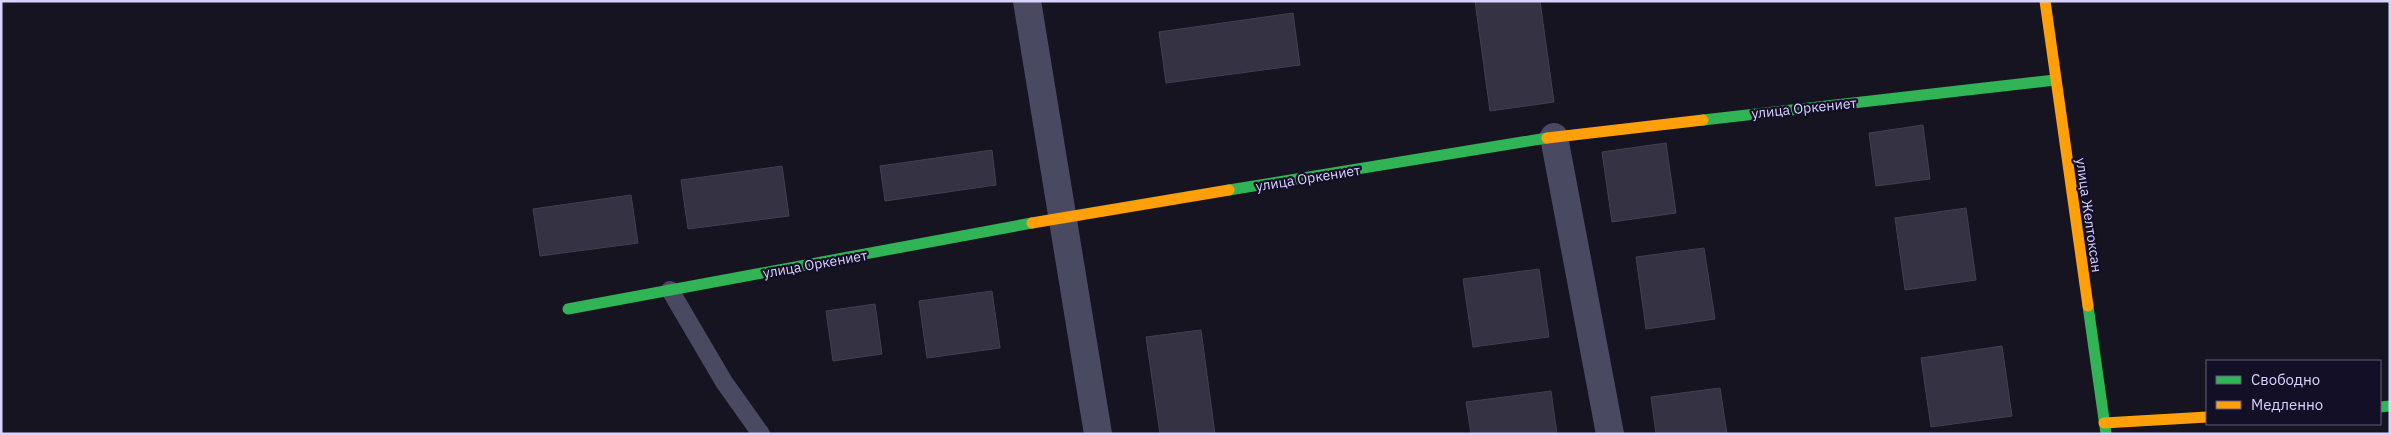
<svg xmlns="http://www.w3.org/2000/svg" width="2391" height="435" font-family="'IBM Plex Sans',sans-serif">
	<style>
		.building { fill: #343243; stroke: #433f54 }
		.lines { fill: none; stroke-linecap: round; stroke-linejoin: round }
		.lane { stroke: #4a4962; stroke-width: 18 }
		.street { stroke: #4a4962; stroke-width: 28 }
		.fast { stroke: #30b455; stroke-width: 11 }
		.slow { stroke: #ff9f0a; stroke-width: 11 }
		.labels { text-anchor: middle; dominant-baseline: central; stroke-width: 4.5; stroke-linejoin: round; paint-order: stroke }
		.street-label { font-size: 14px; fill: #d9d4ff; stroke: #130f26 }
	</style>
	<rect width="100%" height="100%" fill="#161421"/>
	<!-- building -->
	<g class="building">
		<polygon points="1475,1 1540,1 1554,102 1490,111"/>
		<polygon points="1293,13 1300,65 1166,83 1159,32"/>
		<polygon points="1923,125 1930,179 1876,186 1869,133"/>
		<polygon points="1666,143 1676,213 1612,222 1602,152"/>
		<polygon points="992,150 996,185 885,201 880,166"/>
		<polygon points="782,166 789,216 688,229 681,180"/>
		<polygon points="631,195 638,243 540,256 533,209"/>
		<polygon points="1966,208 1976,280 1905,290 1895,218"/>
		<polygon points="1704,248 1715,319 1646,329 1636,257"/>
		<polygon points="1539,269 1549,337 1473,347 1463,279"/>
		<polygon points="992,291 1000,348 927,358 919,301"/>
		<polygon points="875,304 882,354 833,361 826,311"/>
		<polygon points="1201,330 1215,434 1160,434 1146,337"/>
		<polygon points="2002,346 2012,416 1931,427 1921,358"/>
		<polygon points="1720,388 1727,434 1656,434 1651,397"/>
		<polygon points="1551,391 1557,434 1471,434 1466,402"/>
	</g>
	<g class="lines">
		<!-- lane -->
		<polyline class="lane" points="670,290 724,382 761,434"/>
		<!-- street -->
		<g class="street">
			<polyline points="1027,1 1098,434"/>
			<polyline points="1554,137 1610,434"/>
		</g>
		<!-- fast -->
		<g class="fast">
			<polyline points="1703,120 2055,80"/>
			<polyline points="1229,190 1547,138"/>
			<polyline points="2088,306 2106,434"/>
			<polyline points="568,309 1032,223"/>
			<polyline points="2380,407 2390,406"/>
		</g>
		<!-- slow -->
		<g class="slow">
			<polyline points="2045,1 2088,306"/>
			<polyline points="1547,138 1703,120"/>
			<polyline points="1032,223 1229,190"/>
			<polyline points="2104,423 2207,417"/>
		</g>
	</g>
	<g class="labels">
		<!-- street labels -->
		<g class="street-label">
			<text transform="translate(1804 108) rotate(-6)">улица Оркениет</text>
			<text transform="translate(1308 178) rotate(-9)">улица Оркениет</text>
			<text transform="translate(2089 215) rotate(82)">улица Желтоксан</text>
			<text transform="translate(815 264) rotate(-10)">улица Оркениет</text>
		</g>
	</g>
	<!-- border -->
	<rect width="2391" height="435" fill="none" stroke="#d9d4ff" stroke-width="5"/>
	<!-- legend -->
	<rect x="2206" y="360" width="175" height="65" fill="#130f26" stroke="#625e7d"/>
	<rect x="2216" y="376" width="25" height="8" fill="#30b455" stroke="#625e7d"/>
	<text x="2251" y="385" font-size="15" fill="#d9d4ff">Свободно</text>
	<rect x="2216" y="401" width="25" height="8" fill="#ff9f0a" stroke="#625e7d"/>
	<text x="2251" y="410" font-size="15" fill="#d9d4ff">Медленно</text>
</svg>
